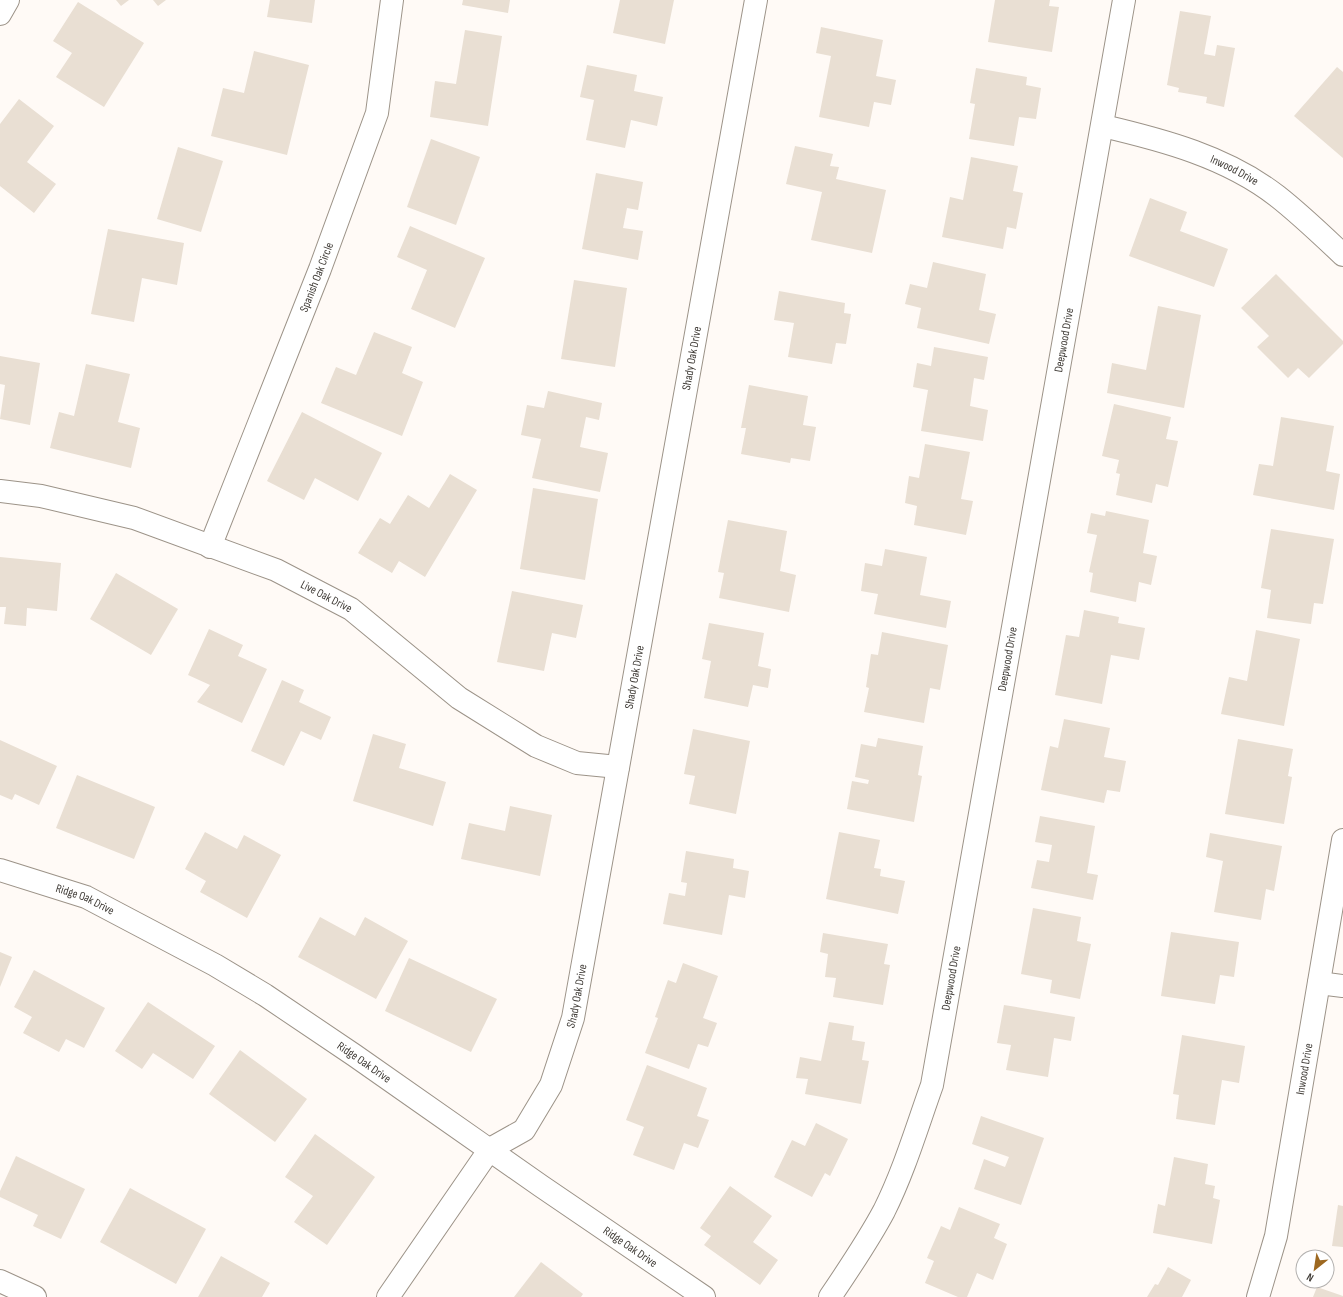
<svg xmlns="http://www.w3.org/2000/svg" width="1343" height="1297" font-family="'Sofia Sans Condensed',sans-serif">
	<style>
		.building { fill: #e9dfd3 }
		.lines { fill: none; stroke-linecap: round; stroke-linejoin: round }
		.minor-casing { stroke: #9c9388; stroke-width: 24 }
		.minor { stroke: #fff; stroke-width: 22 }
		.labels { text-anchor: middle; dominant-baseline: central; stroke-width: 3; stroke-linejoin: round; paint-order: stroke }
		.street-label { font-size: 12px; fill: #403c37; stroke: #fff }
	</style>
	<rect width="100%" height="100%" fill="#fffaf6"/>
	<!-- building -->
	<g class="building">
		<polygon points="116,0 129,0 121,6"/>
		<polygon points="153,0 166,0 158,6"/>
		<polygon points="270,0 315,0 312,23 267,17"/>
		<polygon points="463,0 510,0 508,13 462,5"/>
		<polygon points="620,0 674,0 665,44 613,33"/>
		<polygon points="995,0 1050,0 1049,6 1059,7 1052,52 988,42"/>
		<polygon points="78,2 144,43 104,107 56,77 72,53 53,41"/>
		<polygon points="1180,11 1211,16 1204,54 1215,56 1217,45 1235,48 1224,107 1206,103 1207,97 1178,92 1179,88 1167,85"/>
		<polygon points="821,27 883,40 876,76 896,80 891,105 874,102 869,127 819,117 831,56 816,53"/>
		<polygon points="465,30 502,36 488,126 430,117 435,81 456,84"/>
		<polygon points="254,51 309,65 287,155 211,136 223,88 244,93"/>
		<polygon points="587,65 637,75 634,91 663,97 657,126 631,120 625,148 586,140 594,100 580,97"/>
		<polygon points="1337,67 1343,72 1343,158 1294,116"/>
		<polygon points="976,68 1027,77 1026,85 1041,88 1036,119 1019,117 1014,146 969,139 975,104 970,103"/>
		<polygon points="19,99 54,126 27,162 56,184 34,213 0,186 0,124"/>
		<polygon points="431,139 480,157 456,225 407,207"/>
		<polygon points="795,146 833,154 830,166 839,167 836,179 886,190 872,253 811,240 822,192 786,184"/>
		<polygon points="178,147 223,161 201,232 157,219"/>
		<polygon points="971,157 1018,166 1013,191 1023,193 1016,229 1007,227 1003,249 942,237 950,197 963,200"/>
		<polygon points="596,173 643,182 638,210 627,208 623,228 643,231 638,260 582,249"/>
		<polygon points="1150,198 1187,212 1180,231 1228,249 1214,287 1129,256"/>
		<polygon points="410,226 485,258 455,328 411,309 427,270 397,257"/>
		<polygon points="108,229 184,243 177,285 142,278 134,322 91,314"/>
		<polygon points="933,262 986,274 979,310 996,314 989,344 917,328 921,308 905,304 910,284 927,288"/>
		<polygon points="1276,274 1343,341 1343,344 1309,378 1298,368 1288,378 1257,347 1269,336 1241,308"/>
		<polygon points="574,280 627,288 615,367 561,359"/>
		<polygon points="779,291 845,303 844,313 851,314 846,344 836,343 832,364 788,357 794,323 774,320"/>
		<polygon points="1158,306 1201,315 1184,408 1107,393 1112,363 1146,370"/>
		<polygon points="374,332 412,347 402,373 423,382 402,436 321,403 336,367 356,375"/>
		<polygon points="934,347 988,357 984,380 974,378 970,406 988,410 983,441 921,431 928,390 913,387 917,363 931,366"/>
		<polygon points="0,356 40,363 30,425 0,419 5,385 0,384"/>
		<polygon points="86,364 130,374 118,422 140,428 131,468 50,448 59,412 74,416"/>
		<polygon points="749,385 808,396 803,425 816,427 810,461 791,458 790,463 741,454 746,428 741,428"/>
		<polygon points="548,391 602,403 599,420 586,417 580,447 608,453 600,492 532,478 541,439 521,435 527,405 544,408"/>
		<polygon points="1114,404 1171,417 1166,439 1178,441 1168,487 1156,484 1152,503 1116,495 1120,474 1116,473 1119,460 1102,456"/>
		<polygon points="302,412 382,453 358,501 315,478 304,500 267,481"/>
		<polygon points="1281,417 1334,426 1326,471 1340,474 1334,510 1253,495 1259,464 1273,466"/>
		<polygon points="925,444 970,452 961,499 973,501 966,535 914,525 917,506 905,503 909,476 919,478"/>
		<polygon points="450,474 477,490 425,577 399,561 392,573 358,553 380,518 390,524 408,495 429,508"/>
		<polygon points="533,488 598,499 585,580 520,569"/>
		<polygon points="1106,511 1149,520 1143,553 1157,556 1151,585 1139,582 1136,602 1090,592 1093,573 1089,572 1097,535 1087,533 1091,513 1105,516"/>
		<polygon points="728,520 787,531 780,571 796,575 789,612 719,598 724,573 718,572"/>
		<polygon points="1271,529 1334,539 1323,604 1314,603 1311,624 1267,618 1271,590 1261,588"/>
		<polygon points="885,549 927,557 920,595 951,601 946,628 874,614 878,594 861,591 865,563 882,566"/>
		<polygon points="0,557 61,563 57,611 27,608 26,626 4,624 6,607 0,607"/>
		<polygon points="116,573 178,609 151,655 90,619"/>
		<polygon points="512,591 583,605 576,638 552,633 544,671 497,662"/>
		<polygon points="1084,610 1119,617 1118,623 1145,628 1139,660 1111,655 1102,704 1055,695 1066,635 1079,637"/>
		<polygon points="709,623 764,633 758,666 771,669 768,688 753,685 748,707 704,698 711,661 702,659"/>
		<polygon points="209,629 243,645 238,656 267,669 242,723 197,702 210,685 188,675"/>
		<polygon points="1256,630 1300,639 1284,726 1221,714 1229,677 1247,681"/>
		<polygon points="882,632 948,645 940,690 930,688 924,723 864,712 869,688 866,687 871,654 878,655"/>
		<polygon points="282,680 304,690 299,702 331,717 321,740 301,731 284,766 251,751"/>
		<polygon points="1064,719 1110,728 1104,757 1126,761 1120,792 1107,790 1104,803 1041,790 1050,746 1058,748"/>
		<polygon points="693,729 750,741 736,814 689,804 695,776 684,774"/>
		<polygon points="373,734 406,744 399,768 446,782 433,826 353,801"/>
		<polygon points="878,738 923,746 918,775 922,776 914,822 847,809 852,781 868,784 869,780 855,777 861,744 876,747"/>
		<polygon points="1238,739 1293,749 1288,776 1292,777 1284,824 1225,814"/>
		<polygon points="0,740 57,766 39,805 15,794 12,800 0,795"/>
		<polygon points="77,775 155,807 134,859 56,828"/>
		<polygon points="510,806 552,815 540,876 461,859 469,823 505,831"/>
		<polygon points="1040,816 1095,826 1087,873 1098,875 1093,900 1031,888 1037,860 1049,862 1052,845 1035,842"/>
		<polygon points="205,832 237,849 244,835 281,855 247,918 200,892 206,881 185,869"/>
		<polygon points="839,832 880,840 874,868 881,869 880,876 905,881 898,914 826,899"/>
		<polygon points="1210,833 1282,846 1274,891 1266,889 1261,920 1214,912 1223,861 1206,857"/>
		<polygon points="686,851 734,859 733,868 749,871 745,898 729,895 722,935 663,924 669,893 685,896 687,883 681,882"/>
		<polygon points="1033,908 1081,917 1077,941 1091,944 1080,999 1050,993 1052,980 1021,974"/>
		<polygon points="320,917 355,936 365,917 408,941 376,999 298,957"/>
		<polygon points="1171,932 1239,942 1234,977 1220,975 1215,1004 1161,996"/>
		<polygon points="823,933 888,944 884,964 890,965 883,1005 833,997 836,978 825,977 828,954 820,952"/>
		<polygon points="0,952 12,957 0,987"/>
		<polygon points="409,958 497,999 471,1052 385,1011"/>
		<polygon points="683,963 718,976 703,1018 717,1023 708,1047 698,1044 689,1069 645,1053 658,1018 655,1017 668,980 676,983"/>
		<polygon points="34,970 105,1008 84,1048 66,1039 59,1052 23,1033 32,1017 14,1007"/>
		<polygon points="148,1002 215,1046 193,1079 153,1053 142,1069 115,1051"/>
		<polygon points="1004,1005 1075,1017 1071,1041 1054,1038 1048,1077 1006,1070 1011,1045 997,1043"/>
		<polygon points="829,1022 854,1026 852,1040 865,1042 862,1060 869,1061 861,1104 805,1094 808,1079 796,1078 800,1057 821,1061"/>
		<polygon points="1182,1035 1245,1046 1239,1083 1222,1080 1215,1125 1176,1119 1179,1095 1173,1094"/>
		<polygon points="240,1050 307,1099 275,1142 209,1094"/>
		<polygon points="647,1065 707,1088 697,1116 709,1120 698,1148 684,1143 674,1170 633,1155 644,1127 626,1120"/>
		<polygon points="981,1116 1044,1138 1021,1205 974,1189 984,1159 1005,1167 1009,1157 972,1144"/>
		<polygon points="816,1123 848,1139 830,1176 825,1173 812,1197 774,1177 792,1140 805,1146"/>
		<polygon points="315,1134 375,1177 327,1245 294,1222 313,1196 285,1177"/>
		<polygon points="16,1156 85,1189 61,1239 33,1226 38,1215 0,1197 0,1191"/>
		<polygon points="1174,1157 1208,1164 1205,1184 1215,1186 1213,1198 1220,1200 1212,1244 1153,1233 1158,1204 1165,1206"/>
		<polygon points="730,1186 772,1216 753,1242 778,1260 760,1285 704,1245 711,1236 700,1228"/>
		<polygon points="130,1188 206,1229 176,1284 100,1242"/>
		<polygon points="1338,1205 1343,1206 1343,1247 1332,1246"/>
		<polygon points="959,1207 1000,1224 994,1238 1007,1244 993,1280 977,1273 967,1297 958,1297 925,1283 934,1261 927,1258 941,1226 950,1230"/>
		<polygon points="221,1256 270,1283 262,1297 198,1297"/>
		<polygon points="541,1262 583,1294 581,1297 514,1297"/>
		<polygon points="1168,1267 1191,1280 1182,1297 1147,1297 1155,1284 1158,1285"/>
		<polygon points="1317,1287 1343,1296 1343,1297 1313,1297"/>
	</g>
	<g class="lines">
		<defs>
			<g id="minor">
				<polyline points="0,14 8,0"/>
				<path id="s1" d="M 1103,126 C 1163,140 1227,157 1277,196 C 1300,214 1322,235 1343,255"/>
				<path id="s2" d="M 0,491 L 41,496 L 134,518 L 276,570 L 351,609 L 459,698 L 536,746 L 577,763 L 618,767"/>
				<path id="s3" d="M 210,547 L 320,269 L 377,113 L 392,0"/>
				<path id="s4" d="M 0,870 L 86,897 L 215,965 L 265,995 L 354,1055 L 541,1186 L 704,1297"/>
				<polyline points="1319,983 1343,986"/>
				<polyline points="0,1281 35,1297"/>
				<path id="s5" d="M 388,1297 L 490,1149 L 524,1130 L 551,1085 L 573,1018 L 756,0"/>
				<path id="s6" d="M 830,1297 C 849,1269 868,1241 884,1211 C 904,1171 917,1127 932,1085 L 1124,0"/>
				<path id="s7" d="M 1258,1297 L 1276,1236 L 1343,840"/>
			</g>
		</defs>
		<!-- minor casing -->
		<use href="#minor" class="minor-casing"/>
		<!-- minor -->
		<use href="#minor" class="minor"/>
	</g>
	<g class="labels">
		<!-- street labels -->
		<g class="street-label">
			<text stroke="none"><textPath href="#s1" startOffset="139">Inwood Drive</textPath></text>
			<text stroke="none"><textPath href="#s3" startOffset="290">Spanish Oak Circle</textPath></text>
			<text stroke="none"><textPath href="#s6" startOffset="993">Deepwood Drive</textPath></text>
			<text stroke="none"><textPath href="#s5" startOffset="1012">Shady Oak Drive</textPath></text>
			<text stroke="none"><textPath href="#s2" startOffset="345">Live Oak Drive</textPath></text>
			<text stroke="none"><textPath href="#s6" startOffset="669">Deepwood Drive</textPath></text>
			<text stroke="none"><textPath href="#s5" startOffset="688">Shady Oak Drive</textPath></text>
			<text stroke="none"><textPath href="#s4" startOffset="90">Ridge Oak Drive</textPath></text>
			<text stroke="none"><textPath href="#s6" startOffset="345">Deepwood Drive</textPath></text>
			<text stroke="none"><textPath href="#s5" startOffset="364">Shady Oak Drive</textPath></text>
			<text stroke="none"><textPath href="#s4" startOffset="414">Ridge Oak Drive</textPath></text>
			<text stroke="none"><textPath href="#s7" startOffset="233">Inwood Drive</textPath></text>
			<text stroke="none"><textPath href="#s4" startOffset="738">Ridge Oak Drive</textPath></text>
		</g>
	</g>
	<!-- north arrow -->
	<g transform="translate(1315 1269) rotate(210)"><circle r="19" fill="#ffffff" stroke="#b3b1af"/>
	<path d="M0-3L7 15L0 10L-7 15Z" fill="#9d6820"/>
	<text y="-6" font-size="11" font-weight="bold" text-anchor="middle" fill="#403c37">N</text>
	</g>
</svg>
